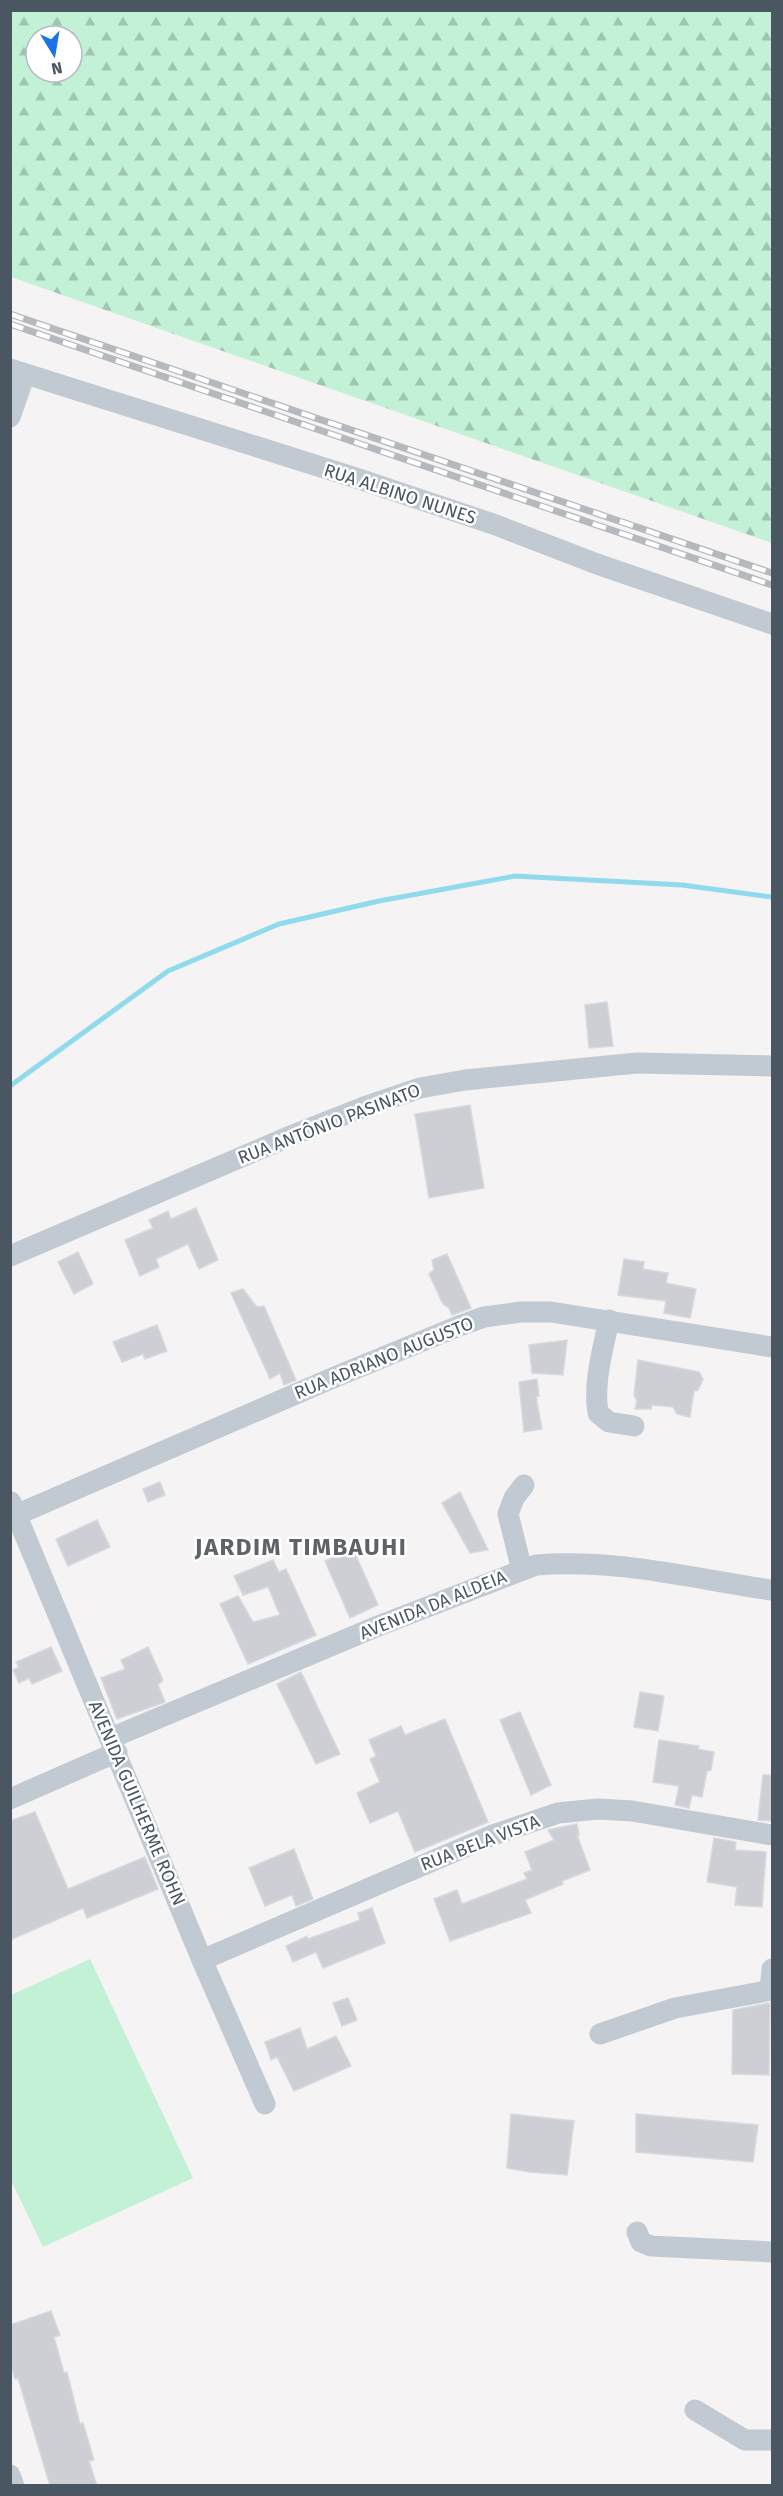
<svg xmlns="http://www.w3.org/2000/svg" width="783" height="2496" font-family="'Fira Sans',sans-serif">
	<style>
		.forest { fill: url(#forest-firs); fill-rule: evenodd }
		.pitch { fill: #c3f1d5 }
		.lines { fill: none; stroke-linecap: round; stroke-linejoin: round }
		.stream { stroke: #90daee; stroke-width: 5 }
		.building { fill: #cdcfd5; stroke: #d7d9de; stroke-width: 1.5 }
		.minor { stroke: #c1cad2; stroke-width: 21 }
		.rail-casing { stroke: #b5b8bd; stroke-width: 7 }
		.rail { stroke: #fff; stroke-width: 4.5; stroke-dasharray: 14; stroke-linecap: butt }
		.labels { text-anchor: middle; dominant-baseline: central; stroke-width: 5; stroke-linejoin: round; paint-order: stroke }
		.street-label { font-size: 18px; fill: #4a5661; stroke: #fff }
		.district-label { font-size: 24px; font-weight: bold; letter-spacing: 1.5px; fill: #5f6368; stroke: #fff }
	</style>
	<defs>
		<pattern id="forest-firs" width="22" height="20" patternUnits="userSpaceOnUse" patternTransform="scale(1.5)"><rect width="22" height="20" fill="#c3f1d5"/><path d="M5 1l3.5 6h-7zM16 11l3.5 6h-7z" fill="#a0c6b0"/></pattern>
	</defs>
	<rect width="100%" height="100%" fill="#f5f3f3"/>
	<!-- forest -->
	<path class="forest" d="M 11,10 L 772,11 L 772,543 L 11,277 ZM 36,36 L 72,36 L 72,72 L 36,72 Z"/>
	<!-- pitch -->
	<polygon class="pitch" points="90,1959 193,2178 43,2247 11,2180 11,1995"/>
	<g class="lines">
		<!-- stream -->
		<polyline class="stream" points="10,1086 168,971 279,924 379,901 515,876 682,885 772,897"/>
	</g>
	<!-- building -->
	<g class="building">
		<polygon points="607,1002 613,1046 589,1048 585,1005"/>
		<polygon points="470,1105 484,1188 429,1198 415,1114"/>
		<polygon points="196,1208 218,1260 199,1269 188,1244 156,1259 159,1267 140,1276 125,1240 153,1228 149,1220 168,1211 171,1219"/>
		<polygon points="78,1252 93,1284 74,1294 58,1262"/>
		<polygon points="447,1254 471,1308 452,1315 449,1308 443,1304 429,1274 434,1270 432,1260"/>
		<polygon points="624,1259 644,1262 643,1269 668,1273 666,1283 696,1289 690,1318 664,1313 666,1301 618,1295"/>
		<polygon points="243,1289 257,1307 264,1306 296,1380 284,1385 280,1373 270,1379 231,1293"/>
		<polygon points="157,1325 167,1351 145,1359 143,1354 122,1362 113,1342"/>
		<polygon points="567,1340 563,1375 532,1373 529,1345"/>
		<polygon points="638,1360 699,1372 703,1379 698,1390 694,1391 690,1417 677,1414 673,1407 652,1405 651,1409 635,1409 637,1401 634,1395"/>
		<polygon points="537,1379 539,1396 536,1397 542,1429 524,1432 519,1382"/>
		<polygon points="160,1482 165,1495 148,1502 143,1489"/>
		<polygon points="460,1492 488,1550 470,1553 442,1503"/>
		<polygon points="97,1520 110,1547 68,1566 56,1539"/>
		<polygon points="353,1549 378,1605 350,1618 325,1561"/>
		<polygon points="273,1560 279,1572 286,1569 316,1635 248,1664 220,1604 238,1596 253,1622 280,1615 268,1587 243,1595 234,1576"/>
		<polygon points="51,1647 62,1671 32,1684 29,1678 19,1683 13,1670 19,1667 16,1662"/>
		<polygon points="148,1647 163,1680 158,1685 165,1702 117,1719 101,1678 125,1669 121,1660"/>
		<polygon points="301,1672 340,1754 316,1764 277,1684"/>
		<polygon points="640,1692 664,1696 658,1731 634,1727"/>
		<polygon points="520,1712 551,1785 531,1795 500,1720"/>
		<polygon points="445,1719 488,1822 415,1852 398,1811 370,1823 357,1793 380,1782 370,1759 376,1756 369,1740 401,1726 405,1735"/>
		<polygon points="659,1740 699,1746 698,1749 714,1752 711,1770 707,1771 702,1797 692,1795 689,1808 675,1805 679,1786 653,1782"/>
		<polygon points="763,1775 772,1775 772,1821 758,1820"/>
		<polygon points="35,1812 68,1889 145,1857 158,1889 87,1918 83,1908 10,1940 10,1821"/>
		<polygon points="577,1824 579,1835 577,1835 590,1870 562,1881 563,1884 525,1900 531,1913 450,1941 434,1899 457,1890 462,1904 527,1879 524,1873 532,1870 525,1852 554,1840 548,1830"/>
		<polygon points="714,1838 736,1842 735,1850 766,1852 762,1907 735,1905 737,1887 707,1882"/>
		<polygon points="294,1849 313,1899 296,1906 292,1895 265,1906 249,1868"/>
		<polygon points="372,1908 385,1943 323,1968 316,1952 293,1962 286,1946 307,1936 308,1939 360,1920 358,1913"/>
		<polygon points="348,1998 357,2020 342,2026 333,2003"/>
		<polygon points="770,2003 769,2075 732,2074 733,2010"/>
		<polygon points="300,2028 307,2049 336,2036 351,2066 294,2091 277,2057 271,2060 265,2042"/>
		<polygon points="511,2114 574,2121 567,2175 529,2172 507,2168"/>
		<polygon points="636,2114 758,2125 753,2162 636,2152"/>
		<polygon points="51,2311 60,2335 54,2337 64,2373 67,2372 80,2424 83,2423 94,2460 89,2461 97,2486 50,2486 18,2378 15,2379 10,2363 10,2325"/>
	</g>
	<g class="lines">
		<!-- minor -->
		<g class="minor">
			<polyline points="10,369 356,478 496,525 597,564 772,624"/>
			<polyline points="10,417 25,374"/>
			<polyline points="10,1256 293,1135 364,1107 420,1088 465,1080 637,1063 772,1066"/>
			<path d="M 609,1320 C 603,1349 593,1383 598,1413 L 609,1422 L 634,1426"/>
			<polyline points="11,1502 202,1960 265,2104"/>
			<polyline points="16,1515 335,1377 459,1326 484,1317 521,1312 551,1312 772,1347"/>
			<polyline points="522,1570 508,1514 514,1498 524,1485"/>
			<path d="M 111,1738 L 378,1626 L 536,1565 C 615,1558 695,1579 772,1590"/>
			<polyline points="10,1799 117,1752"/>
			<polyline points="202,1960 493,1835 558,1813 598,1809 632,1811 772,1835"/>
			<polyline points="770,1990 772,1969"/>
			<polyline points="600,2034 675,2008 772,1990"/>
			<polyline points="637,2232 641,2242 651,2246 772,2252"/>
			<polyline points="695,2410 745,2440 772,2440"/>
			<polyline points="10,2475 14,2486"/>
		</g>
		<defs>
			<g id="rail">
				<polyline points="10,314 772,573"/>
				<polyline points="10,324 772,585"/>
			</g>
		</defs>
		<!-- rail casing -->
		<use href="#rail" class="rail-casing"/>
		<!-- rail -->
		<use href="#rail" class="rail"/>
	</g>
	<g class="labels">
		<!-- street labels -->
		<g class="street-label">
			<text transform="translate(400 494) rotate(18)">RUA ALBINO NUNES</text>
			<text transform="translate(329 1124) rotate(-21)">RUA ANTÔNIO PASINATO</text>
			<text transform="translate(384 1358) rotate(-22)">RUA ADRIANO AUGUSTO</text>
			<text transform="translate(433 1605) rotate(-22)">AVENIDA DA ALDEIA</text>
			<text transform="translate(137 1803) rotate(67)">AVENIDA GUILHERME ROHN</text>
			<text transform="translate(480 1843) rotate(-21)">RUA BELA VISTA</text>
		</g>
		<!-- district labels -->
		<g class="district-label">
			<text x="301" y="1547">JARDIM TIMBAUHI</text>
		</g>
	</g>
	<!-- border -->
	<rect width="783" height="2496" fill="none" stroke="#4a5661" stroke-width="24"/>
	<!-- north arrow -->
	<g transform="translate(54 54) rotate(169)"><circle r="28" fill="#ffffff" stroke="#b7bbc0" stroke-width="1.5"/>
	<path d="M0-4.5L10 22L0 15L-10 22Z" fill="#1a73e8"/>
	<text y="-9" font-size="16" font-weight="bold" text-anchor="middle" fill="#4a5661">N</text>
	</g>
</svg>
